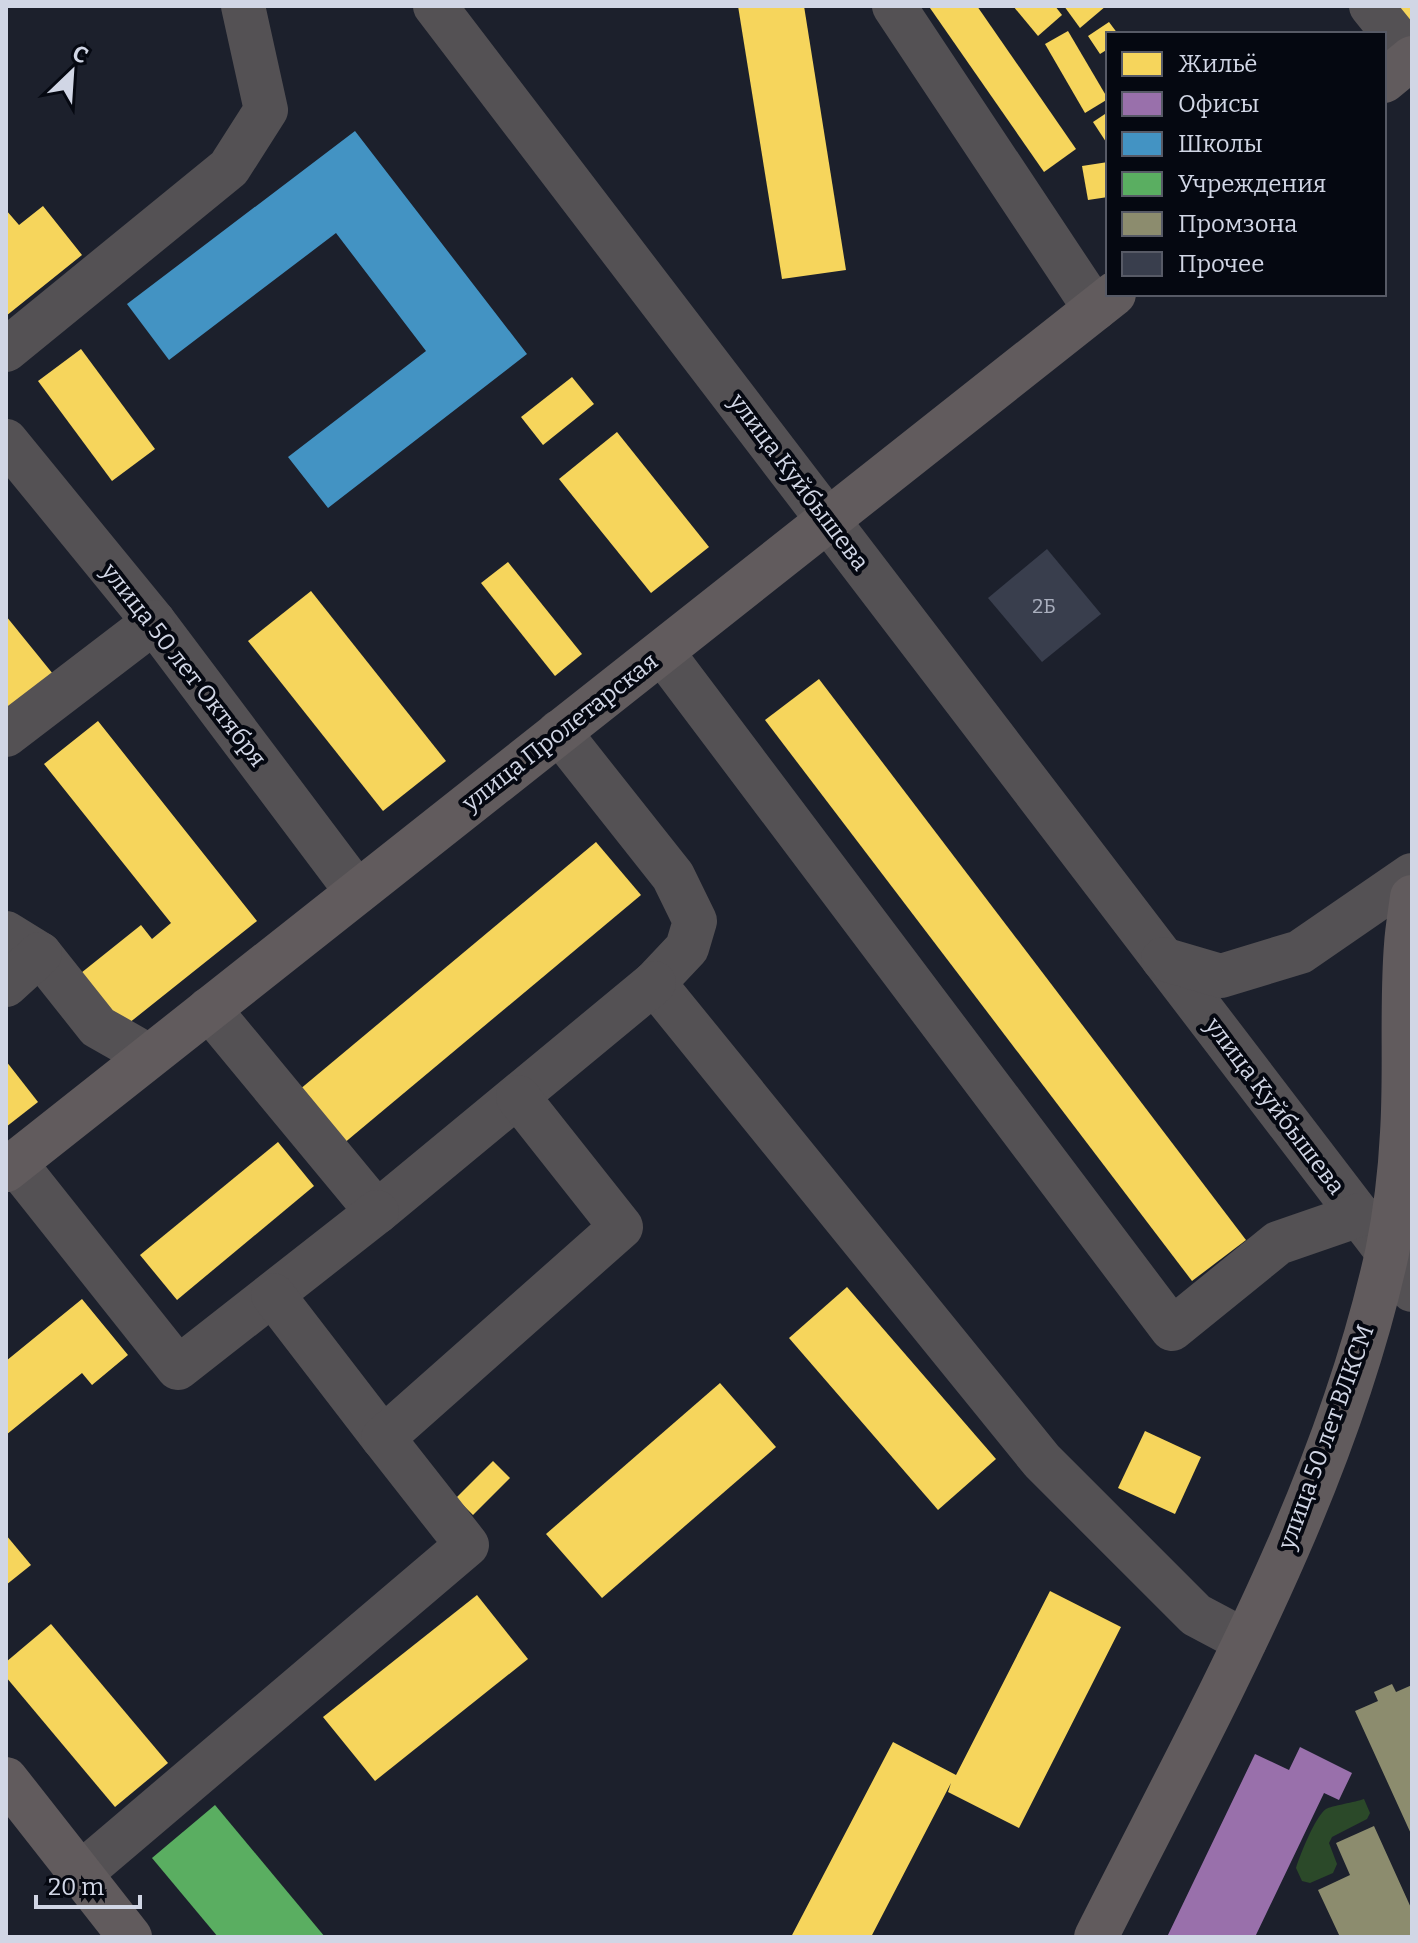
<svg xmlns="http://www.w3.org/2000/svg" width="1418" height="1943" font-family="Bitter,serif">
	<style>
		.green { fill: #2b4929 }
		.homes { fill: #f6d55c }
		.offices { fill: #9970ab }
		.schools { fill: #4393c3 }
		.public { fill: #5aae61 }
		.industry { fill: #8c8c6e }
		.building { fill: #393e4d }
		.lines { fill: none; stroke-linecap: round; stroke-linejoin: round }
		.minor { stroke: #545154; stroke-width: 44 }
		.major { stroke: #615b5d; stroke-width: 44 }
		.labels { text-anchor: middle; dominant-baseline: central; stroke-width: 8; stroke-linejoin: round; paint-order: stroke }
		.number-label { font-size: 20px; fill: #abb0bf }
		.street-label { font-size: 24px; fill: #d1d6e5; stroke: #050811 }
	</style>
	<rect width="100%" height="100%" fill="#1c202c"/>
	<!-- green -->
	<path class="green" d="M 1364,1799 L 1370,1813 L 1367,1819 L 1332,1837 L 1329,1843 L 1337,1864 L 1333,1873 L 1310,1883 L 1302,1881 L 1296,1868 C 1300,1855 1315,1817 1326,1809 C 1331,1806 1356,1802 1364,1799 Z"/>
	<!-- homes -->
	<g class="homes">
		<polygon points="738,6 804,6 846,270 782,279"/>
		<polygon points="933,6 977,6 1076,149 1044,172 930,8"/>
		<polygon points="1013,6 1055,6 1062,15 1038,36"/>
		<polygon points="1064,6 1106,6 1080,28"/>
		<polygon points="1390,6 1412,6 1412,35"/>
		<polygon points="1109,22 1118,34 1108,34 1108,49 1100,54 1088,36"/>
		<polygon points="1068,31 1108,99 1085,113 1045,44"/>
		<polygon points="1108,112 1108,145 1093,122"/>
		<polygon points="1108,162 1108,197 1088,200 1082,166"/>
		<polygon points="43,206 82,255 6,316 6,210 19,225"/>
		<polygon points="81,349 155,449 112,481 38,381"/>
		<polygon points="572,377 594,404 543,445 521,417"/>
		<polygon points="617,432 709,547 651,593 559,479"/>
		<polygon points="508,562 582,654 555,676 481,583"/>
		<polygon points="311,591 446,761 383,811 248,641"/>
		<polygon points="6,616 53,674 6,712"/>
		<polygon points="819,679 1246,1240 1192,1281 765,720"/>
		<polygon points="98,721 257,921 114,1035 71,981 141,925 152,939 171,923 44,764"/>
		<polygon points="596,842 641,895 343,1144 299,1090"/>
		<polygon points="6,1061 38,1102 6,1127"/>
		<polygon points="278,1142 314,1186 177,1300 140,1255"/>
		<polygon points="847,1287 996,1459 938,1510 789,1338"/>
		<polygon points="82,1299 128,1355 92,1385 82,1373 6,1435 6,1361"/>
		<polygon points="720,1383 776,1447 602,1598 546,1534"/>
		<polygon points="1145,1431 1201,1457 1175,1514 1118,1488"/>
		<polygon points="493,1461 510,1478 473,1515 456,1498"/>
		<polygon points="6,1535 31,1565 6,1585"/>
		<polygon points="1050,1591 1121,1627 1019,1828 948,1792 951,1783 871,1937 791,1937 893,1742 956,1775"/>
		<polygon points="477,1595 528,1659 375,1781 323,1717"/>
		<polygon points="51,1624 168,1763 115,1807 6,1677 6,1662"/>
	</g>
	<!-- offices -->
	<polygon class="offices" points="1300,1747 1352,1773 1339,1800 1324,1793 1255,1937 1167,1937 1255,1754 1289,1770"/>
	<!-- schools -->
	<polygon class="schools" points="355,131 527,354 328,508 288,457 426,351 336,233 169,360 127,304"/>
	<!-- public -->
	<polygon class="public" points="215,1805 325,1937 218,1937 152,1858"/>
	<!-- industry -->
	<g class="industry">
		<polygon points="1392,1684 1396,1692 1412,1685 1412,1836 1355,1711 1378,1701 1374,1692"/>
		<polygon points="1374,1826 1412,1910 1412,1937 1340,1937 1318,1890 1350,1875 1336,1843"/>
	</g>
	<!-- building -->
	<polygon class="building" points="1047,549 1101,614 1042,662 988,598"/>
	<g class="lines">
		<!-- minor -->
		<g class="minor">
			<polyline points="435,6 1387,1252 1412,1290"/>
			<polyline points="894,6 1095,309"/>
			<polyline points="1371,6 1412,57"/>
			<polyline points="6,350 229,168 266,110 243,6"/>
			<polyline points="6,441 154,622 357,892"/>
			<polyline points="662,652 1172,1329 1278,1243 1359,1215"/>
			<polyline points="559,732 673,876 695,921 687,948 654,983 1042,1461 1196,1615 1245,1641"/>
			<polyline points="6,735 154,622"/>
			<polyline points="6,933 40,954 98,1027 149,1056"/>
			<polyline points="1163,959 1221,976 1300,952 1412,875"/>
			<polyline points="6,985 40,954"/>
			<polyline points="209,1009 377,1212 654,983"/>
			<polyline points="15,1163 178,1368 377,1212"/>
			<polyline points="273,1295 383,1438"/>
			<polyline points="80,1874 467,1545 383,1438 621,1227 518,1097"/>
		</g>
		<!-- major -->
		<g class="major">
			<polyline points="1384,81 1412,58"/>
			<polyline points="6,1170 1114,294"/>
			<polyline points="6,1779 130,1937"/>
			<path d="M 1096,1937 C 1207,1716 1333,1497 1387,1253 C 1395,1214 1400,1173 1402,1133 C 1406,1071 1401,1008 1406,945 C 1407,929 1410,913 1412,897"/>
		</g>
	</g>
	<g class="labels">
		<!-- number labels -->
		<g class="number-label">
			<text x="1044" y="606">2Б</text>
		</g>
		<!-- street labels -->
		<g class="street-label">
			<text transform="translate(799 482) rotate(53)">улица Куйбышева</text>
			<text transform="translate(184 665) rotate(52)">улица 50 лет Октября</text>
			<text transform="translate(560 732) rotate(-38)">улица Пролетарская</text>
			<text transform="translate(1275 1106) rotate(53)">улица Куйбышева</text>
			<text transform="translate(1326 1437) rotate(-70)">улица 50 лет ВЛКСМ</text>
		</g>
	</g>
	<!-- border -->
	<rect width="1418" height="1943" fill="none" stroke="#d1d6e5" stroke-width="16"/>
	<!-- legend -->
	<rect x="1106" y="32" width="280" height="264" fill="#050811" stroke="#575a66" stroke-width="2"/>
	<rect x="1122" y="52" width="40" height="24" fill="#f6d55c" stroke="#575a66" stroke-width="2"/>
	<text x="1178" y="72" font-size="24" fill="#d1d6e5">Жильё</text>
	<rect x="1122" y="92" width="40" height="24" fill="#9970ab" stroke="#575a66" stroke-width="2"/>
	<text x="1178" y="112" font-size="24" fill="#d1d6e5">Офисы</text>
	<rect x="1122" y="132" width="40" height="24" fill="#4393c3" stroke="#575a66" stroke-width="2"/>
	<text x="1178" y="152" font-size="24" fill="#d1d6e5">Школы</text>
	<rect x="1122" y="172" width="40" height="24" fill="#5aae61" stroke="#575a66" stroke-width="2"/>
	<text x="1178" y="192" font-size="24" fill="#d1d6e5">Учреждения</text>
	<rect x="1122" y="212" width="40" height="24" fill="#8c8c6e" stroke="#575a66" stroke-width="2"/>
	<text x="1178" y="232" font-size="24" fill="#d1d6e5">Промзона</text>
	<rect x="1122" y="252" width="40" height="24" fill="#393e4d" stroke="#575a66" stroke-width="2"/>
	<text x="1178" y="272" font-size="24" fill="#d1d6e5">Прочее</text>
	<!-- north arrow -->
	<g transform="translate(72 72) rotate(25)" stroke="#050811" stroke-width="6" paint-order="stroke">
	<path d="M0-6L14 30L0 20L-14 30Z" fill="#d1d6e5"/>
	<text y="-12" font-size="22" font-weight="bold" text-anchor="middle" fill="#d1d6e5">С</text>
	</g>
	<!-- scale -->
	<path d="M36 1895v12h104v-12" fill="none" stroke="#d1d6e5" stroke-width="4"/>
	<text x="48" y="1895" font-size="24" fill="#d1d6e5" stroke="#050811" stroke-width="6" paint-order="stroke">20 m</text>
</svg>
